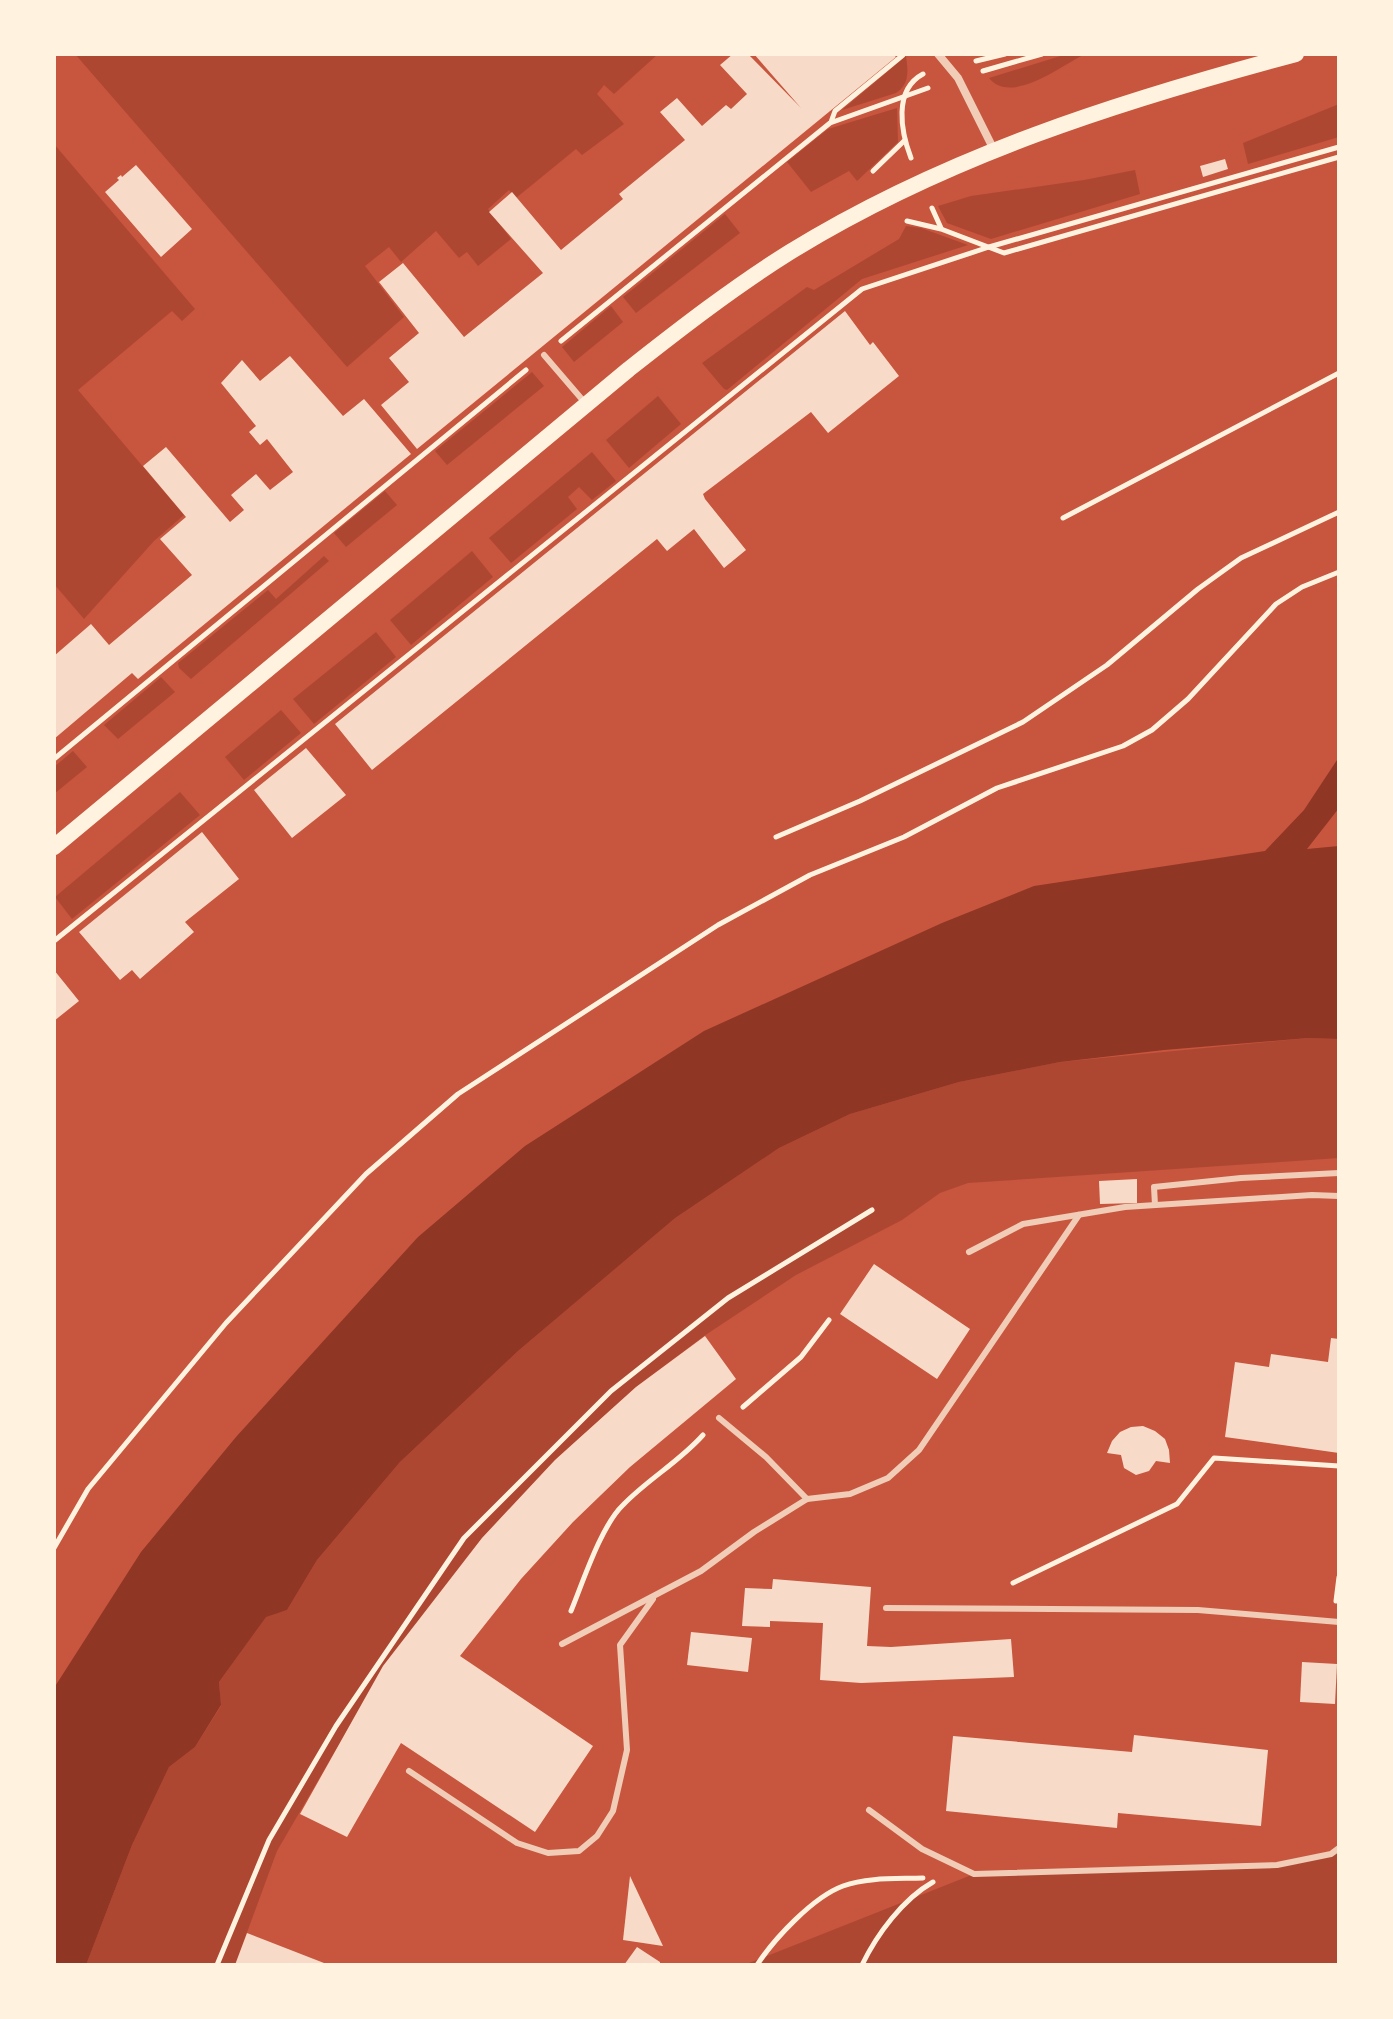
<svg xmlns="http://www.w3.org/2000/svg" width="1393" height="2019" font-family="'Titillium Web',sans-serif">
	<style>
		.green { fill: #ae4732 }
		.water { fill: #8f3625 }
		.building { fill: #f7dbc8 }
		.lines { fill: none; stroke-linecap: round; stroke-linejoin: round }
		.path { stroke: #fff3e0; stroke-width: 5 }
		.service { stroke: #f1ccb7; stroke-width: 6 }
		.minor { stroke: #f1ccb7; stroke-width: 8 }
		.secondary { stroke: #fff3e0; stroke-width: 16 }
	</style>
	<rect width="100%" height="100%" fill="#c8553d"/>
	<!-- green -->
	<g class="green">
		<polygon points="75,54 658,54 614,94 604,85 597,94 624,124 582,155 576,149 516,198 509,190 488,209 511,239 478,266 467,252 459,258 436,231 401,262 389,247 365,266 404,317 347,367"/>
		<path d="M 1067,54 L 1083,55 C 1060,67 1010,105 989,78 Z"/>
		<path d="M 906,56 C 908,71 910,84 896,93 L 842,110 Z"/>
		<polygon points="1339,104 1339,137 1248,164 1243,143"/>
		<polygon points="897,108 898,142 857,181 849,171 811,192 787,162 828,129"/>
		<polygon points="54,144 195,309 182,321 172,311 78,390 184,515 154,541 84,619 54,584"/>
		<polygon points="1135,170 1140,194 991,239 947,223 938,206 971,196 1084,180"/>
		<polygon points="725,214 740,233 636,313 623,297"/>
		<polygon points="906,226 921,228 968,245 862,279 727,390 724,389 702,363 807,287 814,290 899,239"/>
		<polygon points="611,306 623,322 574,362 562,347"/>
		<polygon points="532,372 544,386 447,465 435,451"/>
		<polygon points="658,396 681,424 629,468 606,440"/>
		<polygon points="592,452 616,481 592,500 579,487 568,497 577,509 511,563 489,538"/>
		<polygon points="385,491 397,505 346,547 334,533"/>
		<polygon points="472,551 493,577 411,645 390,620"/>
		<polygon points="324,556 329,561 191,679 179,668 178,663 268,590 276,599"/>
		<polygon points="376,632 396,657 314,724 293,699"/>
		<polygon points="161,677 175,692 118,739 104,725"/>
		<polygon points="281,710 301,733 244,780 225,757"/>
		<polygon points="73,751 87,767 54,794 54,767"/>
		<polygon points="180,792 200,815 72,919 55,897"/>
		<polygon points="1308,1038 1339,1039 1339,1158 968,1183 940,1193 902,1220 796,1275 704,1336 636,1387 555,1460 482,1538 362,1705 277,1851 235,1965 86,1965 132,1845 169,1767 195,1747 221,1706 219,1682 266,1616 287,1610 317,1560 400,1462 518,1351 675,1217 779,1148 850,1114 959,1082 1060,1062"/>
		<polygon points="1339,1848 1339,1965 744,1965 974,1874 1277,1865 1331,1854"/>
	</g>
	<!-- water -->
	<polygon class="water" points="1339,757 1339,808 1307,849 1339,846 1339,1039 1308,1038 1164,1050 1060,1062 959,1082 850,1114 779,1148 675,1218 518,1351 400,1462 317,1560 287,1610 266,1617 219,1682 221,1705 195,1747 169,1767 132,1845 86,1965 54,1965 54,1688 141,1552 236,1437 418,1237 525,1146 704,1031 942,923 1034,886 1265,851 1304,810"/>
	<!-- building -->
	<g class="building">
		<polygon points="733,54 748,54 801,108 754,54 893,54 896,57 417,449 381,405 409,382 389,358 419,333 379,282 403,263 464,337 543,273 489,212 512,192 561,250 623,199 619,194 685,140 660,112 677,98 702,126 726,105 731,109 747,94 720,65"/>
		<polygon points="1225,159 1228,169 1203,177 1200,166"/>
		<polygon points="136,165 192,229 161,257 105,192 119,180 117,178 121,175 122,177"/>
		<polygon points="845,311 870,345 873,342 899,376 828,433 811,412 703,494 705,499 746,550 724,568 694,529 667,551 657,539 372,770 335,724"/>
		<polygon points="290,356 343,416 364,399 411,454 138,679 132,673 54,739 54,656 91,624 109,645 192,575 160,539 186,517 143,466 166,447 230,522 244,510 231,495 256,474 270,490 293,472 267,439 260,445 249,432 256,426 221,383 242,360 260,381"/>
		<polygon points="306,748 346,795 292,838 254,790"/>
		<polygon points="202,832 239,879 185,922 194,932 140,979 132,970 120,980 79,932"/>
		<polygon points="54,970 79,1001 54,1021"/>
		<polygon points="1137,1179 1137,1203 1100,1204 1099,1181"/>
		<polygon points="874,1264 970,1329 937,1379 840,1314"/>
		<polygon points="705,1336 736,1379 630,1467 573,1522 521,1579 460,1656 593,1746 535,1832 401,1743 347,1837 300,1814 383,1666 482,1538 555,1460 636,1387"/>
		<polygon points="1331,1338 1339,1339 1339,1453 1225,1437 1235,1362 1269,1367 1271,1354 1328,1362"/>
		<polygon points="1143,1426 1155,1431 1165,1439 1169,1450 1170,1463 1156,1461 1149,1471 1136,1475 1124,1468 1121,1455 1107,1453 1112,1441 1120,1432 1131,1427"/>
		<polygon points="773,1579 871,1587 867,1646 891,1647 1011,1639 1014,1677 861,1683 820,1680 823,1623 770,1621 770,1627 742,1626 745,1588 772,1589"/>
		<polygon points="691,1632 752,1638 748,1672 687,1665"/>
		<polygon points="1302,1662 1337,1664 1335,1704 1300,1702"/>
		<polygon points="1134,1735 1268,1750 1261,1826 1118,1813 1117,1828 946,1811 953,1736 1132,1752"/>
		<polygon points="630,1876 663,1946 623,1940"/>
		<polygon points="247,1933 324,1963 323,1965 235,1965"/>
		<polygon points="637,1947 660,1962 660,1965 624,1965"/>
	</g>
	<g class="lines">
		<!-- path -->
		<g class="path">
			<polyline points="976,61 1005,54"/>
			<polyline points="983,71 1042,54"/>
			<polyline points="831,122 835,111 903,55"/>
			<path d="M 911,158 C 901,132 893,90 923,74"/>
			<polyline points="873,171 904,141"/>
			<polyline points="932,208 941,228"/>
			<polyline points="907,221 941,229 1004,253 1339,157"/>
			<polyline points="561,341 830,123 928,88"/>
			<polyline points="1063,518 1339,373"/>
			<polyline points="54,759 526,370"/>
			<polyline points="776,837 860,801 1023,722 1107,665 1198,589 1241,558 1339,512"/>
			<polyline points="54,941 862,289 989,247 1339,147"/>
			<polyline points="743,1407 801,1357 829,1320"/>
			<polyline points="54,1548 88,1489 226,1323 366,1174 458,1094 718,925 810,875 904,837 997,788 1123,746 1152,730 1188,699 1276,604 1302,587 1339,572"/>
			<polyline points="1013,1583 1177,1504 1214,1458 1339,1466"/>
			<polyline points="1336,1601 1339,1577"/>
			<path d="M 571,1611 C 583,1582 601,1526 623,1505 C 648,1479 679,1462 703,1435"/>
			<polyline points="217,1965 269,1840 336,1726 464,1538 611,1391 728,1298 872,1210"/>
			<path d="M 757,1965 C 774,1939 813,1897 843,1886 C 868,1877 897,1879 923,1878"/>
			<path d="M 862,1965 C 877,1934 903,1899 933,1882"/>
		</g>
		<!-- service -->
		<g class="service">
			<polyline points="544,355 586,404"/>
			<polyline points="1155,1205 1154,1187 1241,1178 1339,1173"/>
			<polyline points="969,1252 1023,1224 1125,1207 1312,1195 1339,1196"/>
			<polyline points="719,1418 766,1457 807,1499"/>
			<polyline points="886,1608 1198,1610 1339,1622"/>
			<polyline points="562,1644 701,1571 754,1532 807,1499 850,1494 888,1478 919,1450 1079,1215"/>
			<polyline points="409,1771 517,1843 548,1853 579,1851 597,1836 613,1811 627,1750 620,1645 653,1599"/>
			<polyline points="869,1810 922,1849 974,1874 1277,1865 1331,1854 1339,1848"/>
		</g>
		<!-- minor -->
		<polyline class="minor" points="938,54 958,78 994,150"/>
		<!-- secondary -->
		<path class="secondary" d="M 54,847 L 629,369 C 681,328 734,287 790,252 C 946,156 1120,101 1296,54"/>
	</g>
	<!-- border -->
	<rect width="1393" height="2019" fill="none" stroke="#fff3e0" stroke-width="112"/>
</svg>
